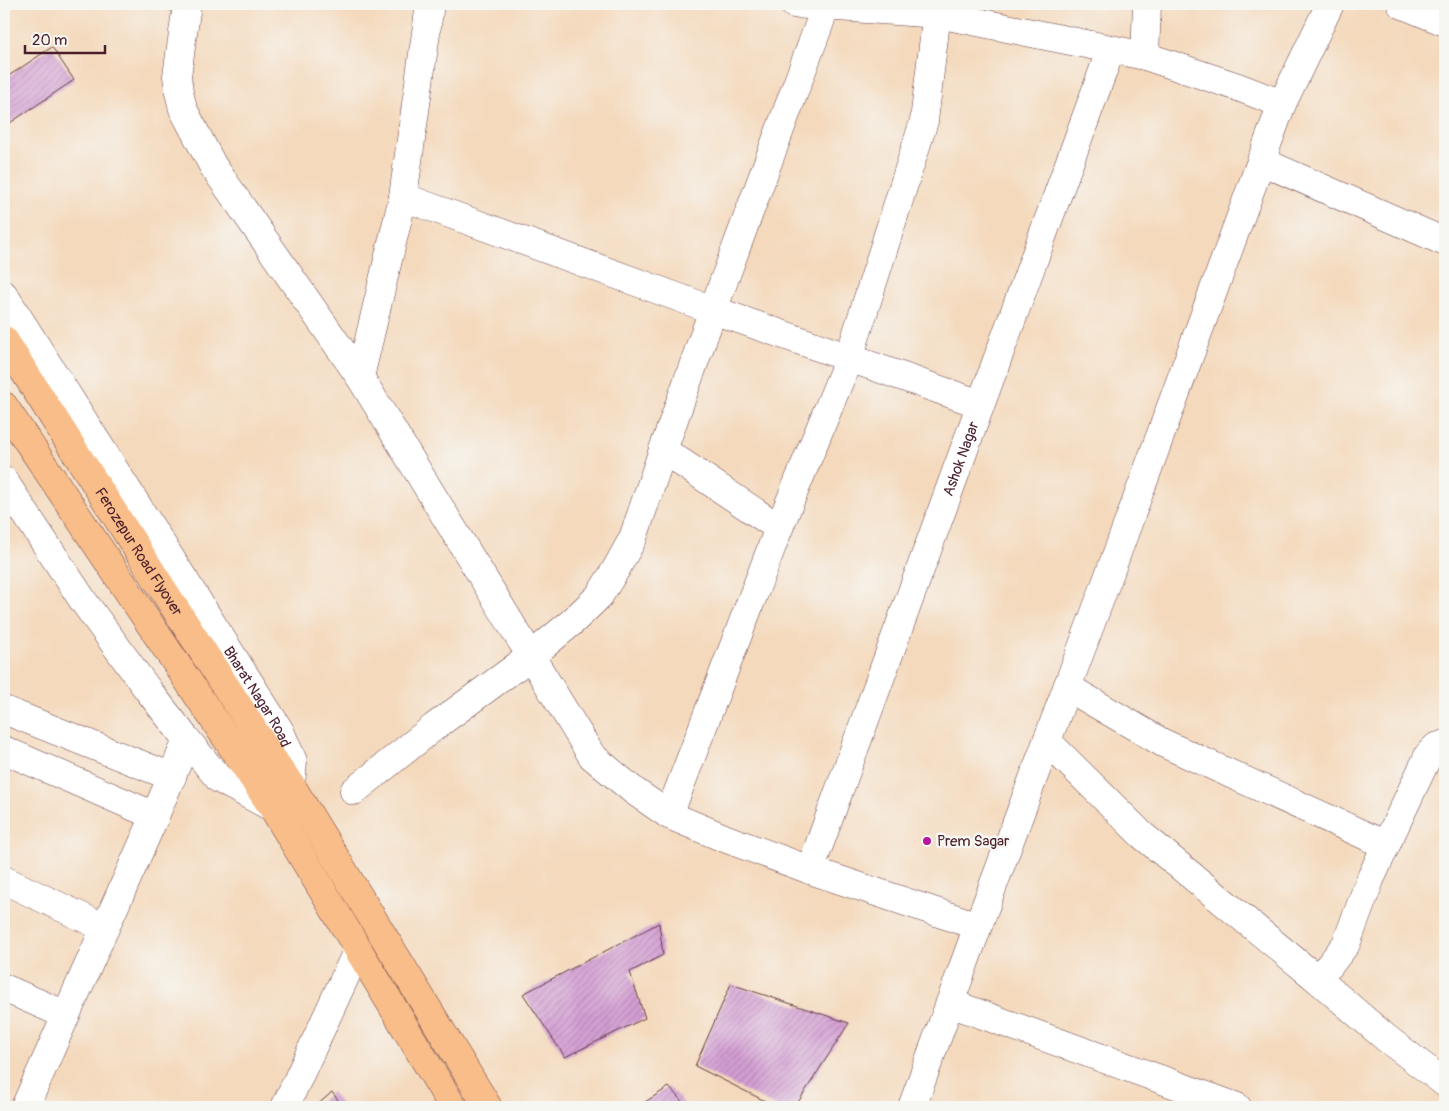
<svg xmlns="http://www.w3.org/2000/svg" width="1449" height="1111" font-family="Pangolin,sans-serif">
	<style>
		.building { fill: url(#building-hatch) }
		.lines { fill: none; stroke-linecap: round; stroke-linejoin: round }
		.minor-casing { stroke: #643b41; stroke-width: 29 }
		.major-casing { stroke: #643b41; stroke-width: 29 }
		.minor { stroke: #fff; stroke-width: 28 }
		.major { stroke: #f8bd89; stroke-width: 28 }
		.poi-dot { fill: #b5179e; stroke: #f6f6f2; stroke-width: 2 }
		.labels { text-anchor: middle; dominant-baseline: central; stroke-width: 5; stroke-linejoin: round; paint-order: stroke }
		.street-label { font-size: 15px; fill: #4a1f2b; stroke: #f6f6f2 }
		.poi-label { font-size: 15px; fill: #4a1f2b; stroke: #f6f6f2; text-anchor: start }
	</style>
	<defs>
		<pattern id="building-hatch" width="6" height="6" patternUnits="userSpaceOnUse" patternTransform="scale(1.25)"><rect width="6" height="6" fill="#d49fd4"/><path d="M-1 1l2-2M0 6l6-6M5 7l2-2" fill="none" stroke="#ae81ac"/></pattern>
	</defs>
	<rect width="100%" height="100%" fill="#f6f6f2"/>
	<filter id="ink" filterUnits="userSpaceOnUse"><feTurbulence type="fractalNoise" baseFrequency=".02" numOctaves="2"/><feDisplacementMap in="SourceGraphic" scale="10" xChannelSelector="R" yChannelSelector="G"/><feConvolveMatrix kernelMatrix="1 2 1 2 8 2 1 2 1" color-interpolation-filters="sRGB"/></filter>
	<filter id="wash" filterUnits="userSpaceOnUse"><feTurbulence type="fractalNoise" baseFrequency=".0096" numOctaves="4" result="noise"/><feDisplacementMap in="SourceGraphic" scale="20" xChannelSelector="R" yChannelSelector="G"/><feGaussianBlur stdDeviation="1.12" result="paint"/><feColorMatrix in="noise" values="0 0 0 0 0 0 0 0 0 0 0 0 0 0 0 0 0 1.4 0 .05"/><feComposite in="paint" operator="in"/></filter>
	<g filter="url(#wash)">
		<rect width="100%" height="100%" fill="#f4d9bc"/>
		<g id="blocks">
			<!-- building -->
			<g class="building">
				<polygon points="52,47 74,80 4,127 4,79"/>
				<polygon points="659,923 663,955 630,972 645,1018 565,1057 523,994"/>
				<polygon points="731,984 849,1023 795,1107 777,1107 695,1066"/>
				<polygon points="669,1087 687,1107 637,1107"/>
				<polygon points="332,1092 343,1107 315,1107"/>
			</g>
		</g>
	</g>
	<g filter="url(#ink)">
		<use href="#blocks" fill-opacity="0" stroke="#643b41" stroke-width="1"/>
		<g class="lines">
			<defs>
				<g id="minor">
					<polyline points="187,4 177,76 179,92 183,109 213,166 360,377 592,756 634,791 669,815 724,838 810,870 978,926"/>
					<polyline points="794,4 938,14 1145,56 1238,87 1282,104"/>
					<polyline points="1401,4 1445,22"/>
					<polyline points="1145,56 1147,4"/>
					<polyline points="1261,161 1445,242"/>
					<polyline points="403,197 713,310 826,6"/>
					<path id="s1" d="M 4,295 L 280,731 L 293,761 L 291,785"/>
					<polyline points="360,377 403,197 430,4"/>
					<polyline points="663,450 779,528 669,815"/>
					<polyline points="4,481 84,602 148,690 187,740 219,779 273,808"/>
					<polyline points="779,528 849,358 924,121 938,4"/>
					<polyline points="4,710 172,777"/>
					<polyline points="1047,741 1142,835 1316,978 1329,966 1346,944 1370,880 1386,845 1163,743 1067,687"/>
					<polyline points="4,750 155,816"/>
					<polyline points="354,791 434,727 531,656 572,622 599,596 616,569 633,538 663,450 713,310 980,404"/>
					<polyline points="1386,845 1429,754 1436,747 1445,744"/>
					<path id="s2" d="M 810,870 L 1111,49"/>
					<polyline points="4,880 105,928"/>
					<polyline points="1316,978 1386,1038 1445,1083"/>
					<polyline points="4,988 66,1015"/>
					<polyline points="950,1003 1237,1107"/>
					<polyline points="25,1107 155,816 187,740"/>
					<polyline points="285,1107 358,949"/>
					<polyline points="912,1107 978,926 1109,575 1282,104 1330,4"/>
				</g>
				<g id="major">
					<path id="s3" d="M 4,340 C 76,453 147,566 220,678 C 244,713 265,751 291,785 L 488,1107"/>
					<polyline points="4,406 273,808 453,1107"/>
				</g>
			</defs>
			<!-- minor casing -->
			<use href="#minor" class="minor-casing"/>
			<!-- major casing -->
			<use href="#major" class="major-casing"/>
			<!-- minor -->
			<use href="#minor" class="minor"/>
			<!-- major -->
			<use href="#major" class="major"/>
		</g>
	</g>
	<!-- markers -->
	<circle class="poi-dot" cx="927" cy="841" r="5"/>
	<g class="labels">
		<!-- street labels -->
		<g class="street-label">
			<text stroke="none"><textPath href="#s2" startOffset="438">Ashok Nagar</textPath></text>
			<text stroke="none"><textPath href="#s3" startOffset="251">Ferozepur Road Flyover</textPath></text>
			<text stroke="none"><textPath href="#s1" startOffset="475">Bharat Nagar Road</textPath></text>
		</g>
		<!-- poi labels -->
		<g class="poi-label">
			<text x="937" y="841">Prem Sagar</text>
		</g>
	</g>
	<!-- margin -->
	<rect width="1449" height="1111" fill="none" stroke="#f6f6f2" stroke-width="20"/>
	<!-- scale -->
	<path d="M25 45v8h80v-8" fill="none" stroke="#4a1f2b" stroke-width="2.5"/>
	<text x="32" y="45" font-size="15" fill="#4a1f2b" stroke="#f6f6f2" stroke-width="4" paint-order="stroke">20 m</text>
</svg>
